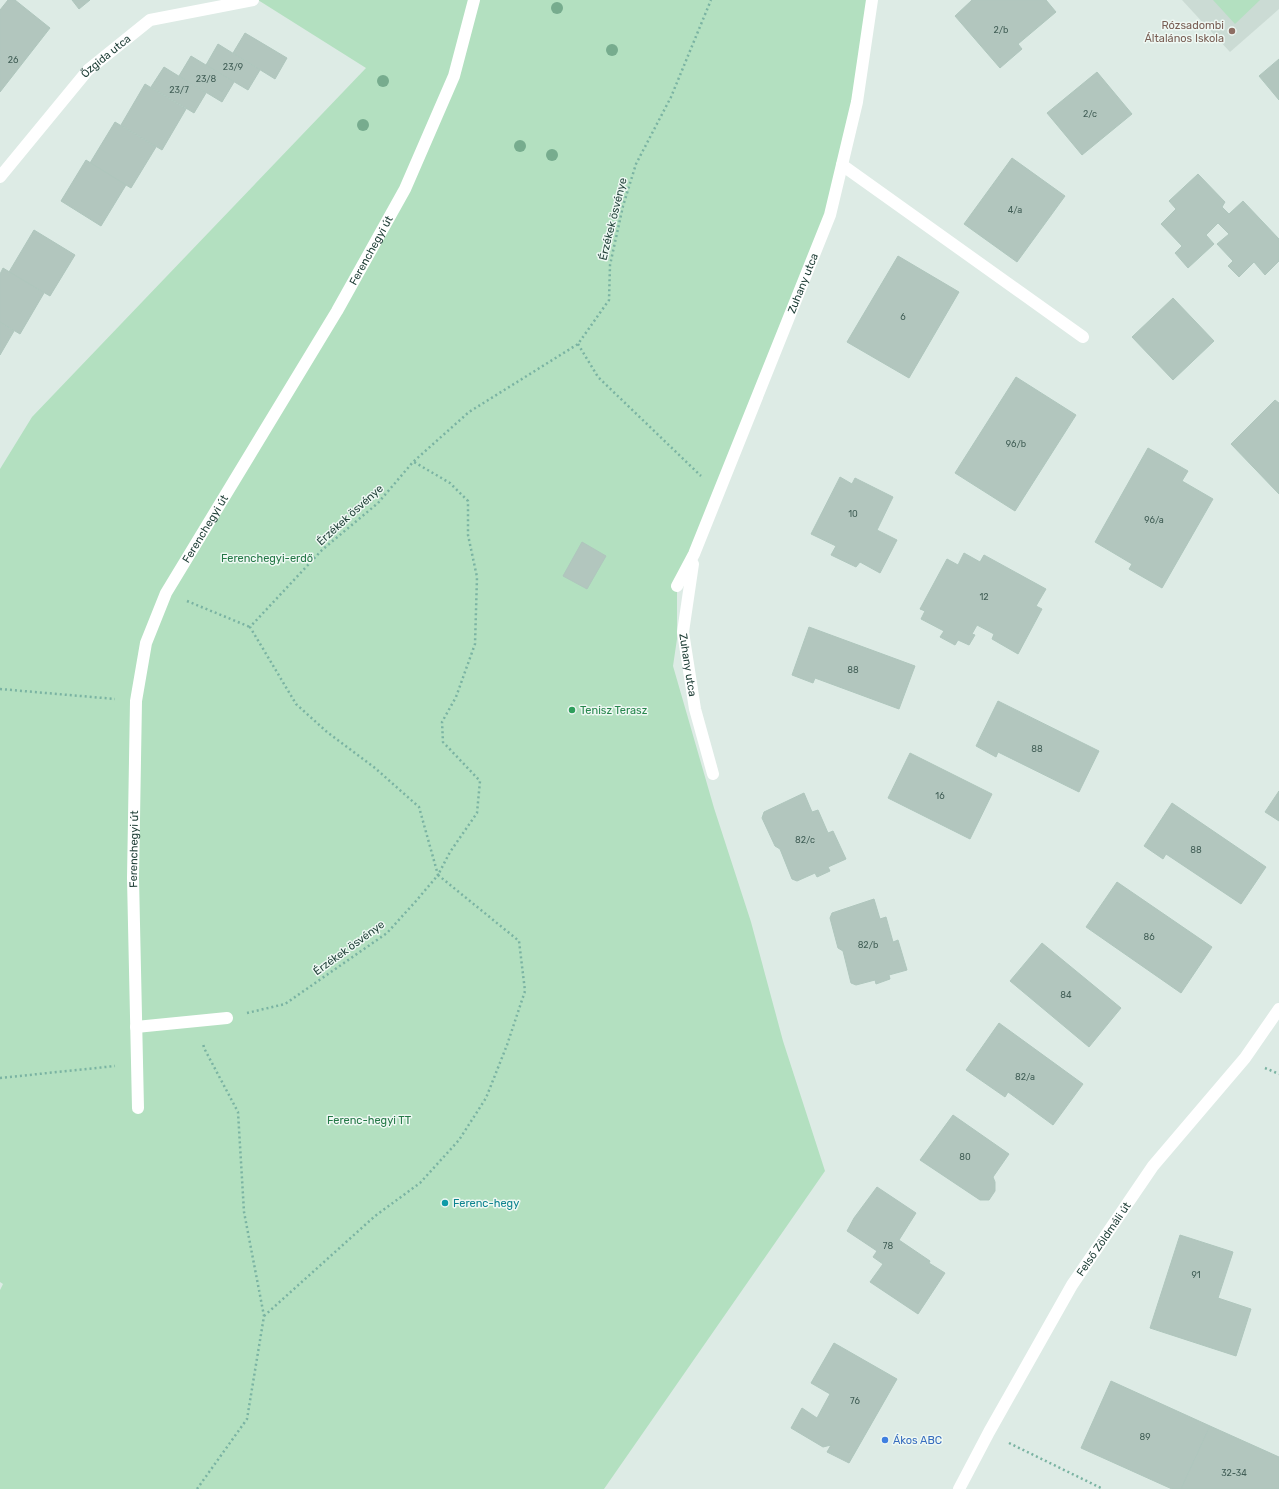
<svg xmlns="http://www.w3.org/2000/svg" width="1279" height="1489" font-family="Rubik,sans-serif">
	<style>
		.built { fill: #cbdbd4 }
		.green { fill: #b3e0c0 }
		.building { fill: #b2c6be; stroke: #afc6bd }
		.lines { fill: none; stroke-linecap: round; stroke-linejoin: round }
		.path { stroke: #7ab3a2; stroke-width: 2.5; stroke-dasharray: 2 3; stroke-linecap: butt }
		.minor { stroke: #fff; stroke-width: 12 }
		.tree { fill: #77ac8e }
		.education-dot { fill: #8d6e63; stroke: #eef8f3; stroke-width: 1.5 }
		.leisure-dot { fill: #2e9e5b; stroke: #eef8f3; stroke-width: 1.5 }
		.culture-dot { fill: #0f9aa8; stroke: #eef8f3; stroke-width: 1.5 }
		.shop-dot { fill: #3f7fe0; stroke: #eef8f3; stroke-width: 1.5 }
		.labels { text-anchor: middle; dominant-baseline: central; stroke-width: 3; stroke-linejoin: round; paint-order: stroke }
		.number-label { font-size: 9px; fill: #425f57 }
		.education-label { font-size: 11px; fill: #785e54; stroke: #eef8f3; text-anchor: end }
		.street-label { font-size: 11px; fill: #1d3d35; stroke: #eef8f3 }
		.park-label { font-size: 11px; fill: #237846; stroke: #eef8f3 }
		.leisure-label { font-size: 11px; fill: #27864d; stroke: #eef8f3; text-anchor: start }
		.culture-label { font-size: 11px; fill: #0d838f; stroke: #eef8f3; text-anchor: start }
		.shop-label { font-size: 11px; fill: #366cbe; stroke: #eef8f3; text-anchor: start }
	</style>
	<rect width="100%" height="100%" fill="#ddebe5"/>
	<!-- built -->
	<polygon class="built" points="1182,0 1279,0 1279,9 1230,52"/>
	<!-- green -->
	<g class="green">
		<polygon points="258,0 872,0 830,215 677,586 677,639 673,666 714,808 751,922 783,1041 825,1171 604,1489 0,1489 0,1290 3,1284 0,1282 0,469 32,417 366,68"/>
		<polygon points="1213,0 1260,0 1235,24"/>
	</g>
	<!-- building -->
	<g class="building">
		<polygon points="8,0 15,0 50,28 0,92 0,10"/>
		<polygon points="72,0 90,0 79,9"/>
		<polygon points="972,0 1046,0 1056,12 1018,44 1022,49 1000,68 955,16"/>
		<polygon points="245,33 287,58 275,79 233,53"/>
		<polygon points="218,44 260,70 248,90 206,65"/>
		<polygon points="191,56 234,82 222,102 179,76"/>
		<polygon points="1279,59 1279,100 1259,76"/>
		<polygon points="164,67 206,93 194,113 151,87"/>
		<polygon points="1097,72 1132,114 1082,155 1047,113"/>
		<polygon points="145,84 186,109 162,150 121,125"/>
		<polygon points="115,122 156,147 131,188 90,163"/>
		<polygon points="1012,158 1065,196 1017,262 964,224"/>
		<polygon points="86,160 126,185 101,226 61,201"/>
		<polygon points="1198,174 1225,202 1222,207 1229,214 1243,201 1279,239 1279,261 1265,275 1254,262 1239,277 1228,266 1233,261 1217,244 1229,234 1218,223 1206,235 1214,244 1188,268 1175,253 1182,246 1161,224 1176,209 1169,201"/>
		<polygon points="34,230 75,255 50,296 9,272"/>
		<polygon points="898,256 959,292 909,378 847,342"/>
		<polygon points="3,268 44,293 20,334 0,322 0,274"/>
		<polygon points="1173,298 1214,341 1173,380 1132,337"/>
		<polygon points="0,322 14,331 0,355"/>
		<polygon points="1016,377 1076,415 1015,511 955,473"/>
		<polygon points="1275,400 1279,403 1279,494 1231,444"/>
		<polygon points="1148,448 1188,471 1182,481 1213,499 1162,588 1129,569 1132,564 1095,542"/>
		<polygon points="840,477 852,484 855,478 893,497 877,530 897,540 880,573 860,562 856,567 831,555 836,546 811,534"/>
		<polygon points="582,542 606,556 587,589 563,576"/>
		<polygon points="964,553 980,562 984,555 1046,589 1036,606 1042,609 1018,654 992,639 994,634 977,625 972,634 975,635 969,645 958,640 955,645 940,637 944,631 921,619 925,611 920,609 947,559 958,565"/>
		<polygon points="809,627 915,666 899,709 815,678 813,683 792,675"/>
		<polygon points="998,701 1099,751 1079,792 998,752 996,757 976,746"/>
		<polygon points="910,753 992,794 970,839 888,798"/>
		<polygon points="1279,791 1279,821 1265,812"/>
		<polygon points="804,793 812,812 818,810 828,833 833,831 846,859 828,867 830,871 817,877 815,873 797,881 792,879 780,849 775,846 762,818 764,812"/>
		<polygon points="1172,803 1266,867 1241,904 1166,854 1163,859 1144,846"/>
		<polygon points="1117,882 1212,947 1181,993 1086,927"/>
		<polygon points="874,899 880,919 886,917 893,942 898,940 907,970 889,975 890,979 876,984 875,980 856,985 851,983 843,951 838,948 830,918 832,913"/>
		<polygon points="1042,943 1121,1008 1089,1047 1010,981"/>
		<polygon points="999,1023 1083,1084 1053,1125 1008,1092 1005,1097 966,1070"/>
		<polygon points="953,1115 1009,1154 993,1177 995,1182 995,1191 989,1200 980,1200 920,1160"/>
		<polygon points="877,1187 916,1213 899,1240 930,1261 929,1263 945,1273 918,1314 870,1282 883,1264 873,1257 877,1251 847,1231 854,1218"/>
		<polygon points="1180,1235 1233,1252 1218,1298 1251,1309 1236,1356 1150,1328"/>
		<polygon points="834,1343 897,1379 849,1463 827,1452 831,1445 823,1447 791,1428 802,1408 817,1418 830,1394 811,1383"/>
		<polygon points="1111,1381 1210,1426 1181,1489 1172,1489 1081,1448"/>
		<polygon points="1210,1426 1279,1457 1279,1489 1181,1489"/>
	</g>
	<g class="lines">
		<!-- path -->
		<g class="path">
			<polyline points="578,344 598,377 701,476"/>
			<polyline points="187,601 250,627"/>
			<polyline points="0,689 115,699"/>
			<polyline points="247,1013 285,1004 387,933 416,901 438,875 419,807 375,768 327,732 296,704 250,627 322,550 378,503 413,462 469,412 578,344 609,300 610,265 623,206 636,164 671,97 711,0"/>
			<polyline points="1265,1068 1279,1074"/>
			<polyline points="0,1078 115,1066"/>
			<polyline points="264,1316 375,1216 420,1183 459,1140 486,1098 507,1045 525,991 519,941 438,875 450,852 477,813 480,781 443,742 442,722 456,697 475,644 477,577 468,535 468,501 450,483 414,462"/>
			<polyline points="1009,1443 1103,1489"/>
			<polyline points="197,1489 247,1419 264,1316 244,1212 238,1112 204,1048 203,1043"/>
		</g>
		<!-- minor -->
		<g class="minor">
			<polyline points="842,165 1083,337"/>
			<path id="s1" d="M 0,177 L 88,70 L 150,20 L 253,0"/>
			<path id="s2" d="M 693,564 L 683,632 L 695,709 L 713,774"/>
			<path id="s3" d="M 677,586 L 694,554 L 830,215 L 857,102 L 872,0"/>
			<polyline points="136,1027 227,1018"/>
			<path id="s4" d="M 138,1108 L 133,878 L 136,701 L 146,643 L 166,593 L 337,311 L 405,189 L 454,76 L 474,0"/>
			<path id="s5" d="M 959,1489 L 989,1432 L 1072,1285 L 1153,1166 L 1245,1058 L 1279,1009"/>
		</g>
	</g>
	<!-- trees -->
	<g class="tree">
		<circle cx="557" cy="8" r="6"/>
		<circle cx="612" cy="50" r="6"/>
		<circle cx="383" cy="81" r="6"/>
		<circle cx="363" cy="125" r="6"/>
		<circle cx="520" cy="146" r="6"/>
		<circle cx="552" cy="155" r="6"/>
	</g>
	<!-- markers -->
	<circle class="education-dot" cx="1232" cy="31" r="4"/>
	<circle class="leisure-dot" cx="572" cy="710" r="4"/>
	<circle class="culture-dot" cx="445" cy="1203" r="4"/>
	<circle class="shop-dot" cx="885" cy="1440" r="4"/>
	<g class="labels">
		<!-- number labels -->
		<g class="number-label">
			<text x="1001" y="30">2/b</text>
			<text x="13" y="60">26</text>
			<text x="233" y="67">23/9</text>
			<text x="206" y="79">23/8</text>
			<text x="179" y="90">23/7</text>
			<text x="1090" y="114">2/c</text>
			<text x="1015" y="210">4/a</text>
			<text x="903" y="317">6</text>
			<text x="1016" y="444">96/b</text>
			<text x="853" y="514">10</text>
			<text x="1154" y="520">96/a</text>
			<text x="984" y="597">12</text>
			<text x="853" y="670">88</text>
			<text x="1037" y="749">88</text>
			<text x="940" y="796">16</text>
			<text x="805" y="840">82/c</text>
			<text x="1196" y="850">88</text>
			<text x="1149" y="937">86</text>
			<text x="868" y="945">82/b</text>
			<text x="1066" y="995">84</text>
			<text x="1025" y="1077">82/a</text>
			<text x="965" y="1157">80</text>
			<text x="888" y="1246">78</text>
			<text x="1196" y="1275">91</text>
			<text x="855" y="1401">76</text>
			<text x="1145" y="1437">89</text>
			<text x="1234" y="1473">32-34</text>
		</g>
		<!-- education labels -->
		<g class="education-label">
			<text x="1224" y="25">Rózsadombi<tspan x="1224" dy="13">Általános Iskola</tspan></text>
		</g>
		<!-- street labels -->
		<g class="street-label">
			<text stroke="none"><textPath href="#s1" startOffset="161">Őzgida utca</textPath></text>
			<text transform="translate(613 219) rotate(-76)">Érzékek ösvénye</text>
			<text stroke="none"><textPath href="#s4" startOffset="919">Ferenchegyi út</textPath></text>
			<text stroke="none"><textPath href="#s3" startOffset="328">Zuhany utca</textPath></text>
			<text transform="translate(350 515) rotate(-42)">Érzékek ösvénye</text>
			<text stroke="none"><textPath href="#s4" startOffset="595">Ferenchegyi út</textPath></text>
			<text stroke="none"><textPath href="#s2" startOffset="102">Zuhany utca</textPath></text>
			<text stroke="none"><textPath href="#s4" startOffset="259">Ferenchegyi út</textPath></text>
			<text transform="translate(349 948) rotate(-36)">Érzékek ösvénye</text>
			<text stroke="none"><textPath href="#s5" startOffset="289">Felső Zöldmáli út</textPath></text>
		</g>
		<!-- park labels -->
		<g class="park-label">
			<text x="267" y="558">Ferenchegyi-erdő</text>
			<text x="369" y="1120">Ferenc-hegyi TT</text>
		</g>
		<!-- leisure labels -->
		<g class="leisure-label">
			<text x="580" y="710">Tenisz Terasz</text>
		</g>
		<!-- culture labels -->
		<g class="culture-label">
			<text x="453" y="1203">Ferenc-hegy</text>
		</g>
		<!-- shop labels -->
		<g class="shop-label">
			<text x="893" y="1440">Ákos ABC</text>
		</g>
	</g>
</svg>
